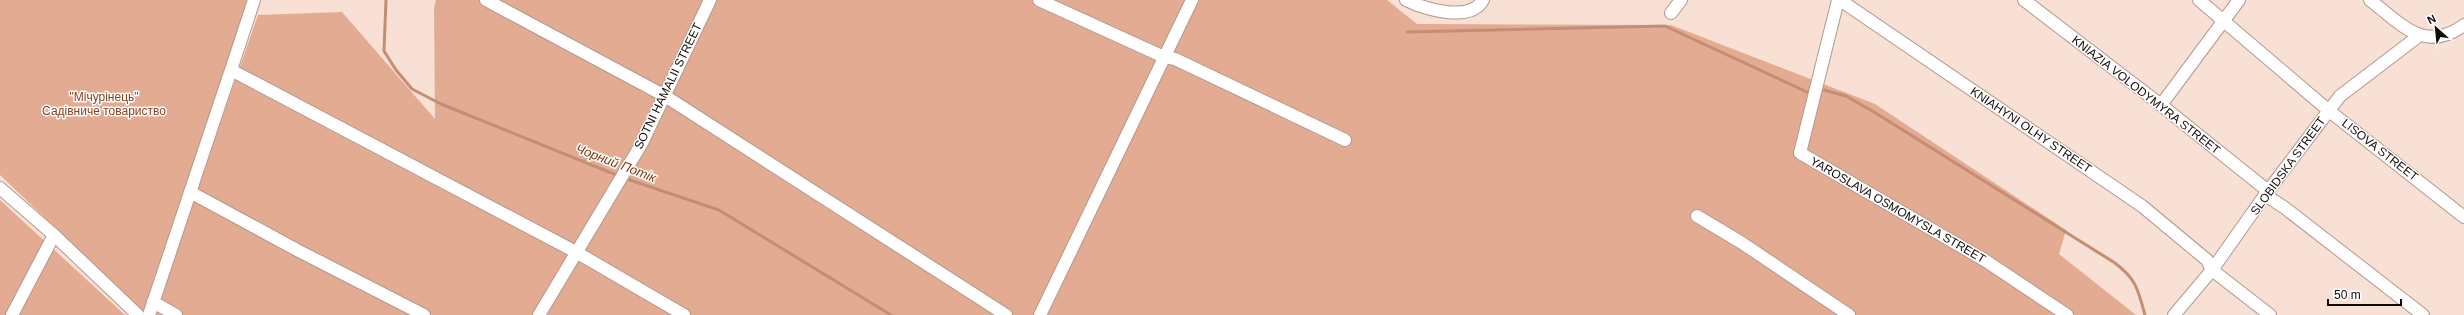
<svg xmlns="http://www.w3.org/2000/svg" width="2464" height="315" font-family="Helvetica,sans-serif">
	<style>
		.green { fill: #e3ab92 }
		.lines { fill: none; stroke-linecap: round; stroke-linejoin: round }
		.stream { stroke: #c58d73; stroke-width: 3 }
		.minor-casing { stroke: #b0998f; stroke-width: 14 }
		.minor { stroke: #fff; stroke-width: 12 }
		.labels { text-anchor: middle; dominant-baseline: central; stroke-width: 3; stroke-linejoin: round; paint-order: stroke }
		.street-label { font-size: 12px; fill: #120a07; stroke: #fff }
		.park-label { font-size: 12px; fill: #88411d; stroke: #fff }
		.water-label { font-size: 13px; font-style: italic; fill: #7b360f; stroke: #fff }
	</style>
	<rect width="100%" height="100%" fill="#f8e0d5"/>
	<!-- green -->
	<g class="green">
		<polygon points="0,0 249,0 144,312 0,175"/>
		<polygon points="436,0 1387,0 1417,24 1671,25 1875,104 2066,230 2059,254 2136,315 153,315 258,15 342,12 435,119 434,8"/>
		<polygon points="0,200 125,315 0,315"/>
	</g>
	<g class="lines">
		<!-- stream -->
		<g class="stream">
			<polyline points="386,0 384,51 396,70 412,89 441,104 619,176"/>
			<polyline points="1407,32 1665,26 1807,92"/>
			<path d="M 1824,90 L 1846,96 L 1874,112 L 2115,263 C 2136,279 2138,289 2145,315"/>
			<polyline points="624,178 719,210 891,315"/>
		</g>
		<defs>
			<g id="minor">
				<polyline points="486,0 665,96 1006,315"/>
				<polyline points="1039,0 1164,57 1175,59 1345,140"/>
				<path d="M 1406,0 C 1424,9 1470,23 1483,0"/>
				<polyline points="1838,0 1800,153 1986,261 2067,315"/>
				<polyline points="1840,0 2142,206 2207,260 2212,270 2270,315"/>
				<polyline points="2024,0 2161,105 2268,191"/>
				<polyline points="2199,0 2328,110 2464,217"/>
				<path d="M 2370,0 C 2401,24 2425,54 2464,25"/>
				<polyline points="1671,13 1681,0"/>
				<polyline points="231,70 254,0"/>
				<polyline points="2161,105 2239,0"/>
				<polyline points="0,188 54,235 138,315"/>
				<polyline points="190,192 297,250 424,315"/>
				<polyline points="2265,195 2285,208 2423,315"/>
				<polyline points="1697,216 1742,243 1849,315"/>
				<polyline points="153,302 176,315"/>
				<polyline points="12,315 54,235"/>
				<polyline points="149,315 231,70 576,252 684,315"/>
				<polyline points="539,315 642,143 710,0"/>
				<polyline points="1040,315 1192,0"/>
				<polyline points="2174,315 2212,270 2265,195 2340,96 2420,35"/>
			</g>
		</defs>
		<!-- minor casing -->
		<use href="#minor" class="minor-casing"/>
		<!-- minor -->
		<use href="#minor" class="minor"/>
	</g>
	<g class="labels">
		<!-- street labels -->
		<g class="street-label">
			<text transform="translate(668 86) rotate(-64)">SOTNI HAMALII STREET</text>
			<text transform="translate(2146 95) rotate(38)">KNIAZIA VOLODYMYRA STREET</text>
			<text transform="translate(2031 130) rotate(34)">KNIAHYNI OLHY STREET</text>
			<text transform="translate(2380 150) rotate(38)">LISOVA STREET</text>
			<text transform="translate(2288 166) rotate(-54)">SLOBIDSKA STREET</text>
			<text transform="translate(1898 210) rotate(30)">YAROSLAVA OSMOMYSLA STREET</text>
		</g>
		<!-- park labels -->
		<g class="park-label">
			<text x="104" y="97">"Мічурінець"<tspan x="104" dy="14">Садівниче товариство</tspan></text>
		</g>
		<!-- water labels -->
		<g class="water-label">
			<text transform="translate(616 163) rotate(21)">Чорний Потік</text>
		</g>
	</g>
	<!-- north arrow -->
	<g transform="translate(2436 28) rotate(333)" stroke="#ffffff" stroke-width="3" paint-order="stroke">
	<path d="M0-3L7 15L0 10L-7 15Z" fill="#120a07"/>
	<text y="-6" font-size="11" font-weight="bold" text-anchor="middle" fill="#120a07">N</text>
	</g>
	<!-- scale -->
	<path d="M2328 299v6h73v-6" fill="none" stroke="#120a07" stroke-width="2"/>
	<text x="2334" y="299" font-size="12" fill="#120a07" stroke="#ffffff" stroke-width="3" paint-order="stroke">50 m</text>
</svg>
